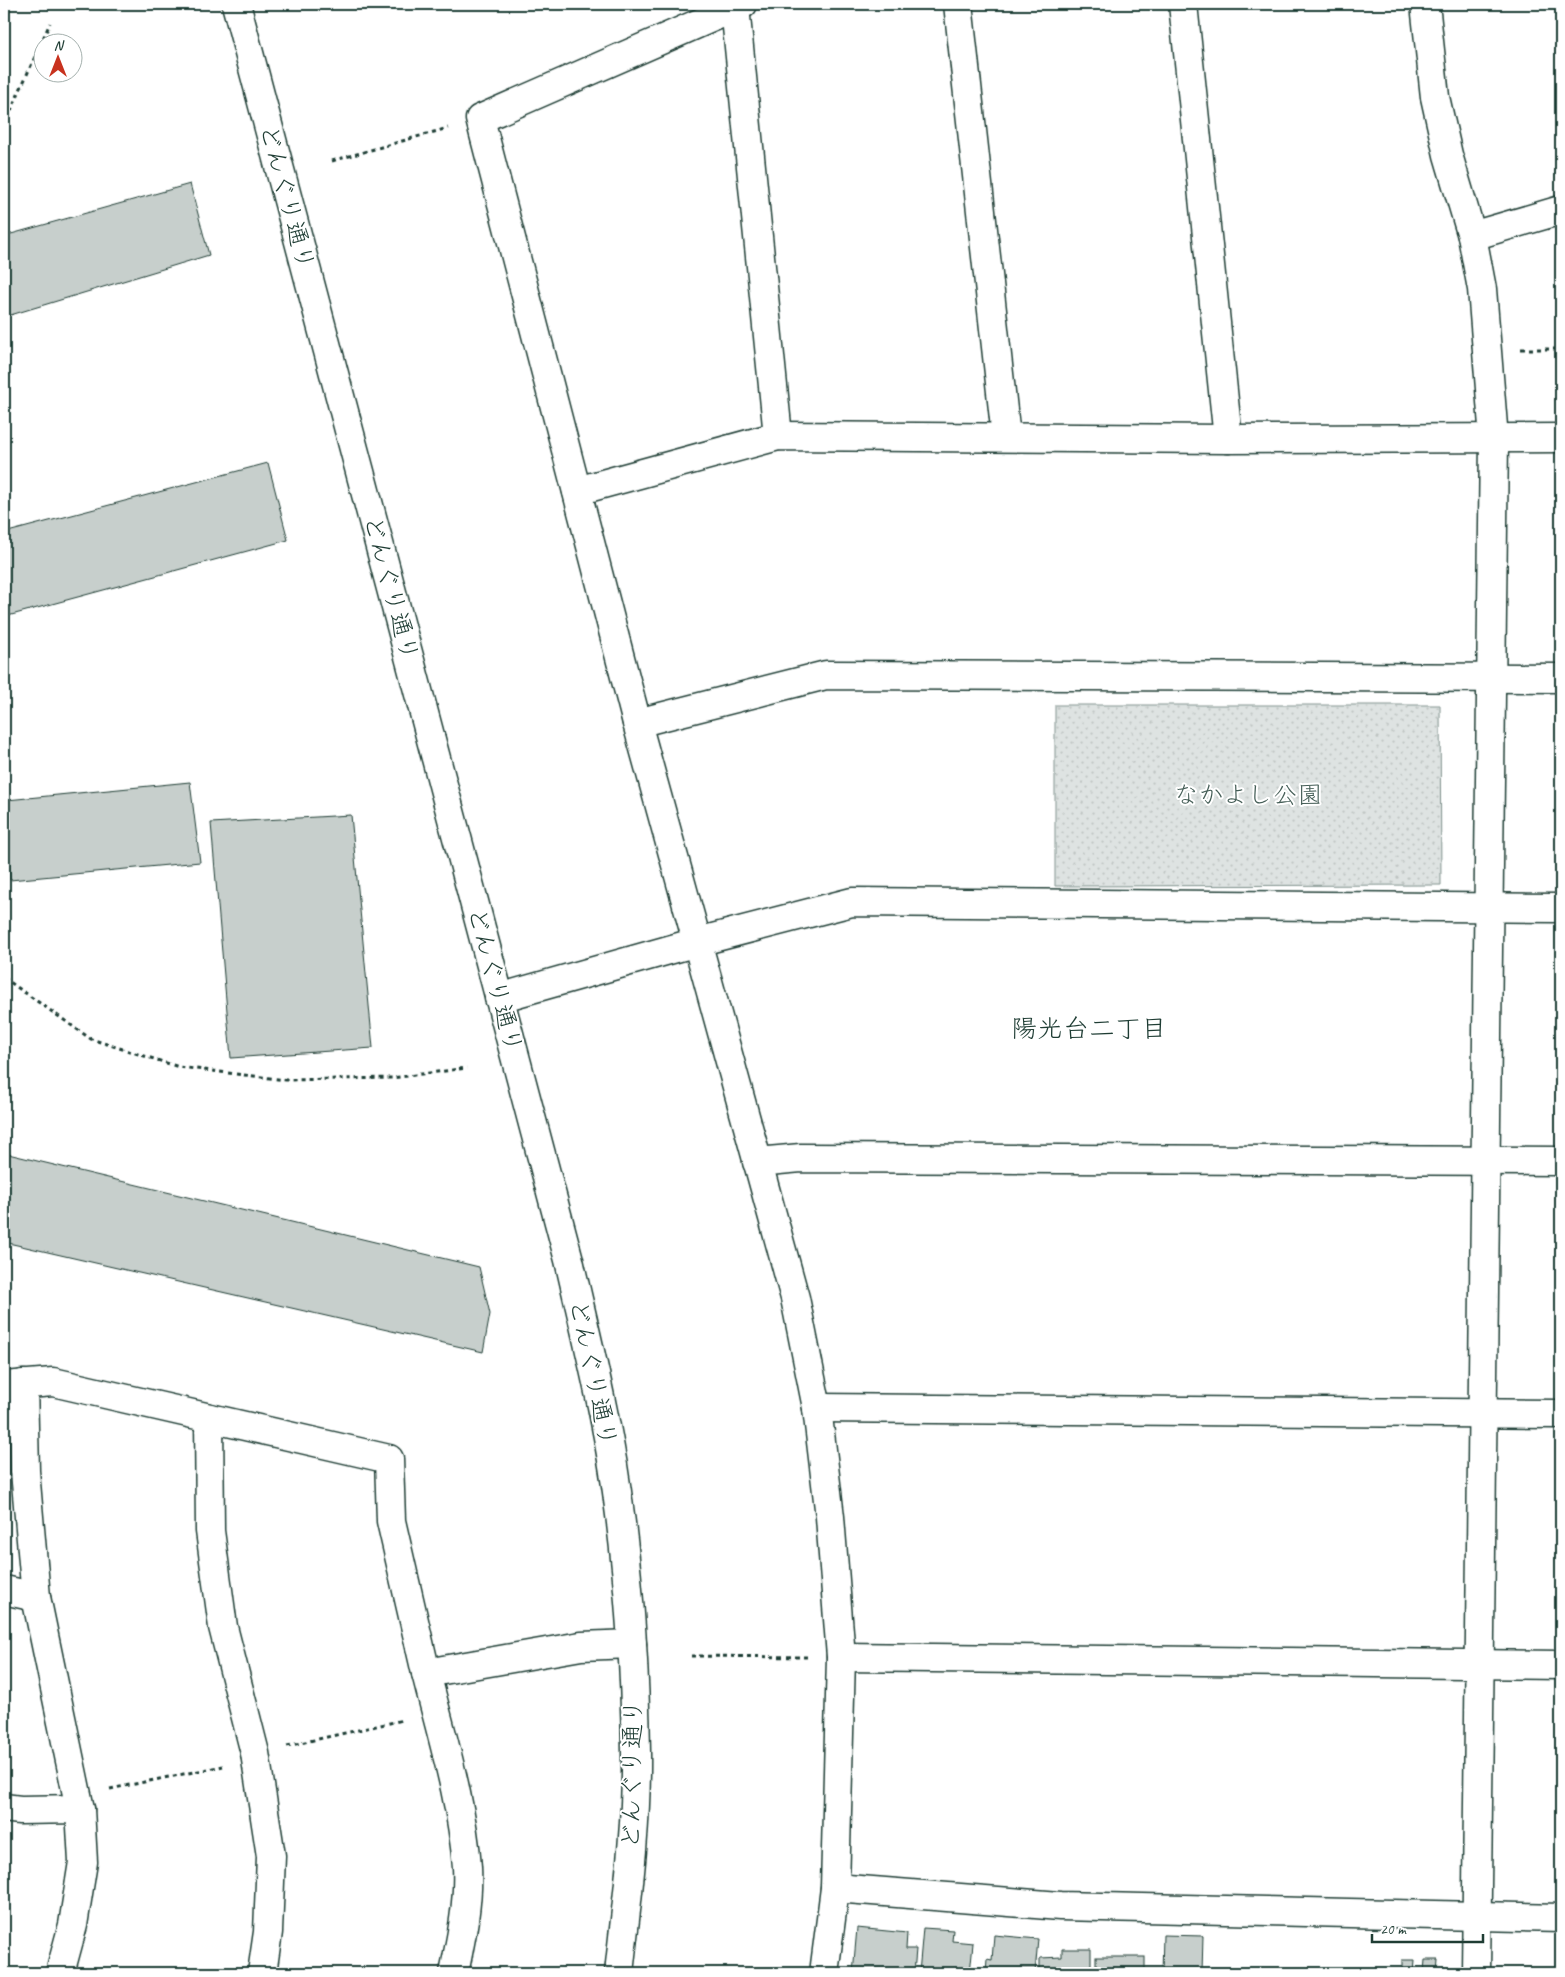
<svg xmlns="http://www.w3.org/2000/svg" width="1565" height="1977" font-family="Caveat,'Klee One',sans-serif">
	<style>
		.grass { fill: url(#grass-dots); stroke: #7e908b }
		.building { fill: #c7cfcc; stroke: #1f3d34 }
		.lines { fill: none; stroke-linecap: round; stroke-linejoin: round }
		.minor-casing { stroke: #1f3d34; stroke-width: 31 }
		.path { stroke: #1f3d34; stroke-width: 3; stroke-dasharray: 4 4; stroke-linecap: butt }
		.minor { stroke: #fff; stroke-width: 28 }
		.labels { text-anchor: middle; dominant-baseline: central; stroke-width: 4; stroke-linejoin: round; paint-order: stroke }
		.street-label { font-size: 25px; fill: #1f3d34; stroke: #fff }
		.park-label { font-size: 25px; fill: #455e57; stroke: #fff }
		.neighbourhood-label { font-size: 26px; fill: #1f3d34; stroke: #fff }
	</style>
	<defs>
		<pattern id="grass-dots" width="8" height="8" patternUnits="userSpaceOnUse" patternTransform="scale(1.25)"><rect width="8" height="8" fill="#dee3e2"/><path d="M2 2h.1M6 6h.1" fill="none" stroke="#bec4c2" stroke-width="1.8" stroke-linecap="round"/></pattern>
	</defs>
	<rect width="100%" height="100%" fill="#fff"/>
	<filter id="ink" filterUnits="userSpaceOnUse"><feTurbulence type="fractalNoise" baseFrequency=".02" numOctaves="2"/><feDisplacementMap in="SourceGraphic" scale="10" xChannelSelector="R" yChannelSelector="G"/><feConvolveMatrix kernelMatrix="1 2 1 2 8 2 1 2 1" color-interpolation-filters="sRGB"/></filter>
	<g filter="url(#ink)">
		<!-- grass -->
		<polygon class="grass" points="1055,705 1440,705 1441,885 1055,886"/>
		<!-- building -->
		<g class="building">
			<polygon points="190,184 209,255 4,317 4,236"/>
			<polygon points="268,463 288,540 4,617 4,533"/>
			<polygon points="190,782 200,862 10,880 7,800"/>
			<polygon points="351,815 373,1048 231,1058 211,823"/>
			<polygon points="4,1153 479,1267 490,1314 483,1352 4,1242"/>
			<polygon points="857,1928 907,1933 906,1949 916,1949 914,1973 853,1973"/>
			<polygon points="923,1928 953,1930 952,1941 973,1943 970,1973 919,1973"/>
			<polygon points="994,1935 1038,1939 1035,1973 986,1973 987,1959 992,1960"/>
			<polygon points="1163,1935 1203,1936 1202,1973 1162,1973"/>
			<polygon points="1062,1949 1091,1949 1091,1973 1040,1973 1040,1958 1062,1957"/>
			<rect x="1096" y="1957" width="49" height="16"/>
			<polygon points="1402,1960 1415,1960 1414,1972 1402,1972"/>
			<polygon points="1425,1960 1438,1960 1437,1973 1424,1972"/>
		</g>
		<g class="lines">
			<defs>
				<g id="minor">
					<path d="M 236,4 L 569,1260 C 588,1344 610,1429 620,1515 C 630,1593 635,1673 636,1752 C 637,1826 627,1900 619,1973"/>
					<polyline points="743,4 480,119 637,723 795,1298 817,1408 830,1517 841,1657 835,1888 824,1973"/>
					<polyline points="958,4 1006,437"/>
					<polyline points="1183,4 1228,439"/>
					<polyline points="1425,4 1435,97 1448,155 1472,236 1482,289 1494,439 1476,1973"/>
					<polyline points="735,7 778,436"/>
					<polyline points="1472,236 1561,210"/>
					<polyline points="577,491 778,436 1228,439 1561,438"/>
					<polyline points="637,723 826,675 1561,678"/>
					<polyline points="499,998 697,942 852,902 1561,908"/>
					<polyline points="757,1162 801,1158 1561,1161"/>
					<polyline points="23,1384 25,1471 36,1597 80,1809 83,1862 73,1925 60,1973"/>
					<polyline points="4,1386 53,1382 389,1459 391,1521 426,1673 581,1646 632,1644"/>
					<polyline points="817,1408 1561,1414"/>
					<polyline points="209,1418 210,1531 223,1627 255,1753 271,1856 268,1932 262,1973"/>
					<polyline points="4,1590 36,1597"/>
					<polyline points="841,1657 1561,1665"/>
					<path d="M 426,1673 C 442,1737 462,1801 467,1867 C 469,1902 461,1939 454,1973"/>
					<polyline points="4,1808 20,1810 80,1809"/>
					<polyline points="835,1888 1060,1906 1561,1918"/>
				</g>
			</defs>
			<!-- minor casing -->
			<use href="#minor" class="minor-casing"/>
			<!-- path -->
			<g class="path">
				<polyline points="4,126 50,23"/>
				<polyline points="332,161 448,128"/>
				<polyline points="1521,349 1561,349"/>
				<polyline points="4,978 91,1039 179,1067 286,1080 392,1078 467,1068"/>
				<polyline points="691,1656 807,1657"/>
				<polyline points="287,1746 403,1720"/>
				<polyline points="110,1789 223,1766"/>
			</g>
			<!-- minor -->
			<use href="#minor" class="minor"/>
		</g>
	</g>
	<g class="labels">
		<!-- street labels -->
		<g class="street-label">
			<text transform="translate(287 197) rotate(75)">どんぐり通り</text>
			<text transform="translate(391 588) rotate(75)">どんぐり通り</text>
			<text transform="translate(495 980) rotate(75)">どんぐり通り</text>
			<text transform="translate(593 1373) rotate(78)">どんぐり通り</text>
			<text transform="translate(632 1774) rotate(-89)">どんぐり通り</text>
		</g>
		<!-- park labels -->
		<g class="park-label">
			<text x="1248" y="795">なかよし公園</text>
		</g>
		<!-- neighbourhood labels -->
		<g class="neighbourhood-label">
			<text x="1089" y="1028">陽光台二丁目</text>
		</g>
	</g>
	<!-- margin -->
	<rect width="1565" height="1977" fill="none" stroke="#fff" stroke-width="20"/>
	<rect x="10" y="10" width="1545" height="1957" fill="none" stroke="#1f3d34" stroke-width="2" filter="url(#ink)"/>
	<!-- north arrow -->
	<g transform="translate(58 58)"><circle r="24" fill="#ffffff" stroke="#a5b1ae"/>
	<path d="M0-4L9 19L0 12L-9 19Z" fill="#c8321e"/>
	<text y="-8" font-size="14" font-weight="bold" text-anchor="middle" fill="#1f3d34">N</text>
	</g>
	<!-- scale -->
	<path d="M1372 1934v8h111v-8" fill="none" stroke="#1f3d34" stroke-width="2.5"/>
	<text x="1380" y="1934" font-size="15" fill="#1f3d34" stroke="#ffffff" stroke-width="4" paint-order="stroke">20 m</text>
</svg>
